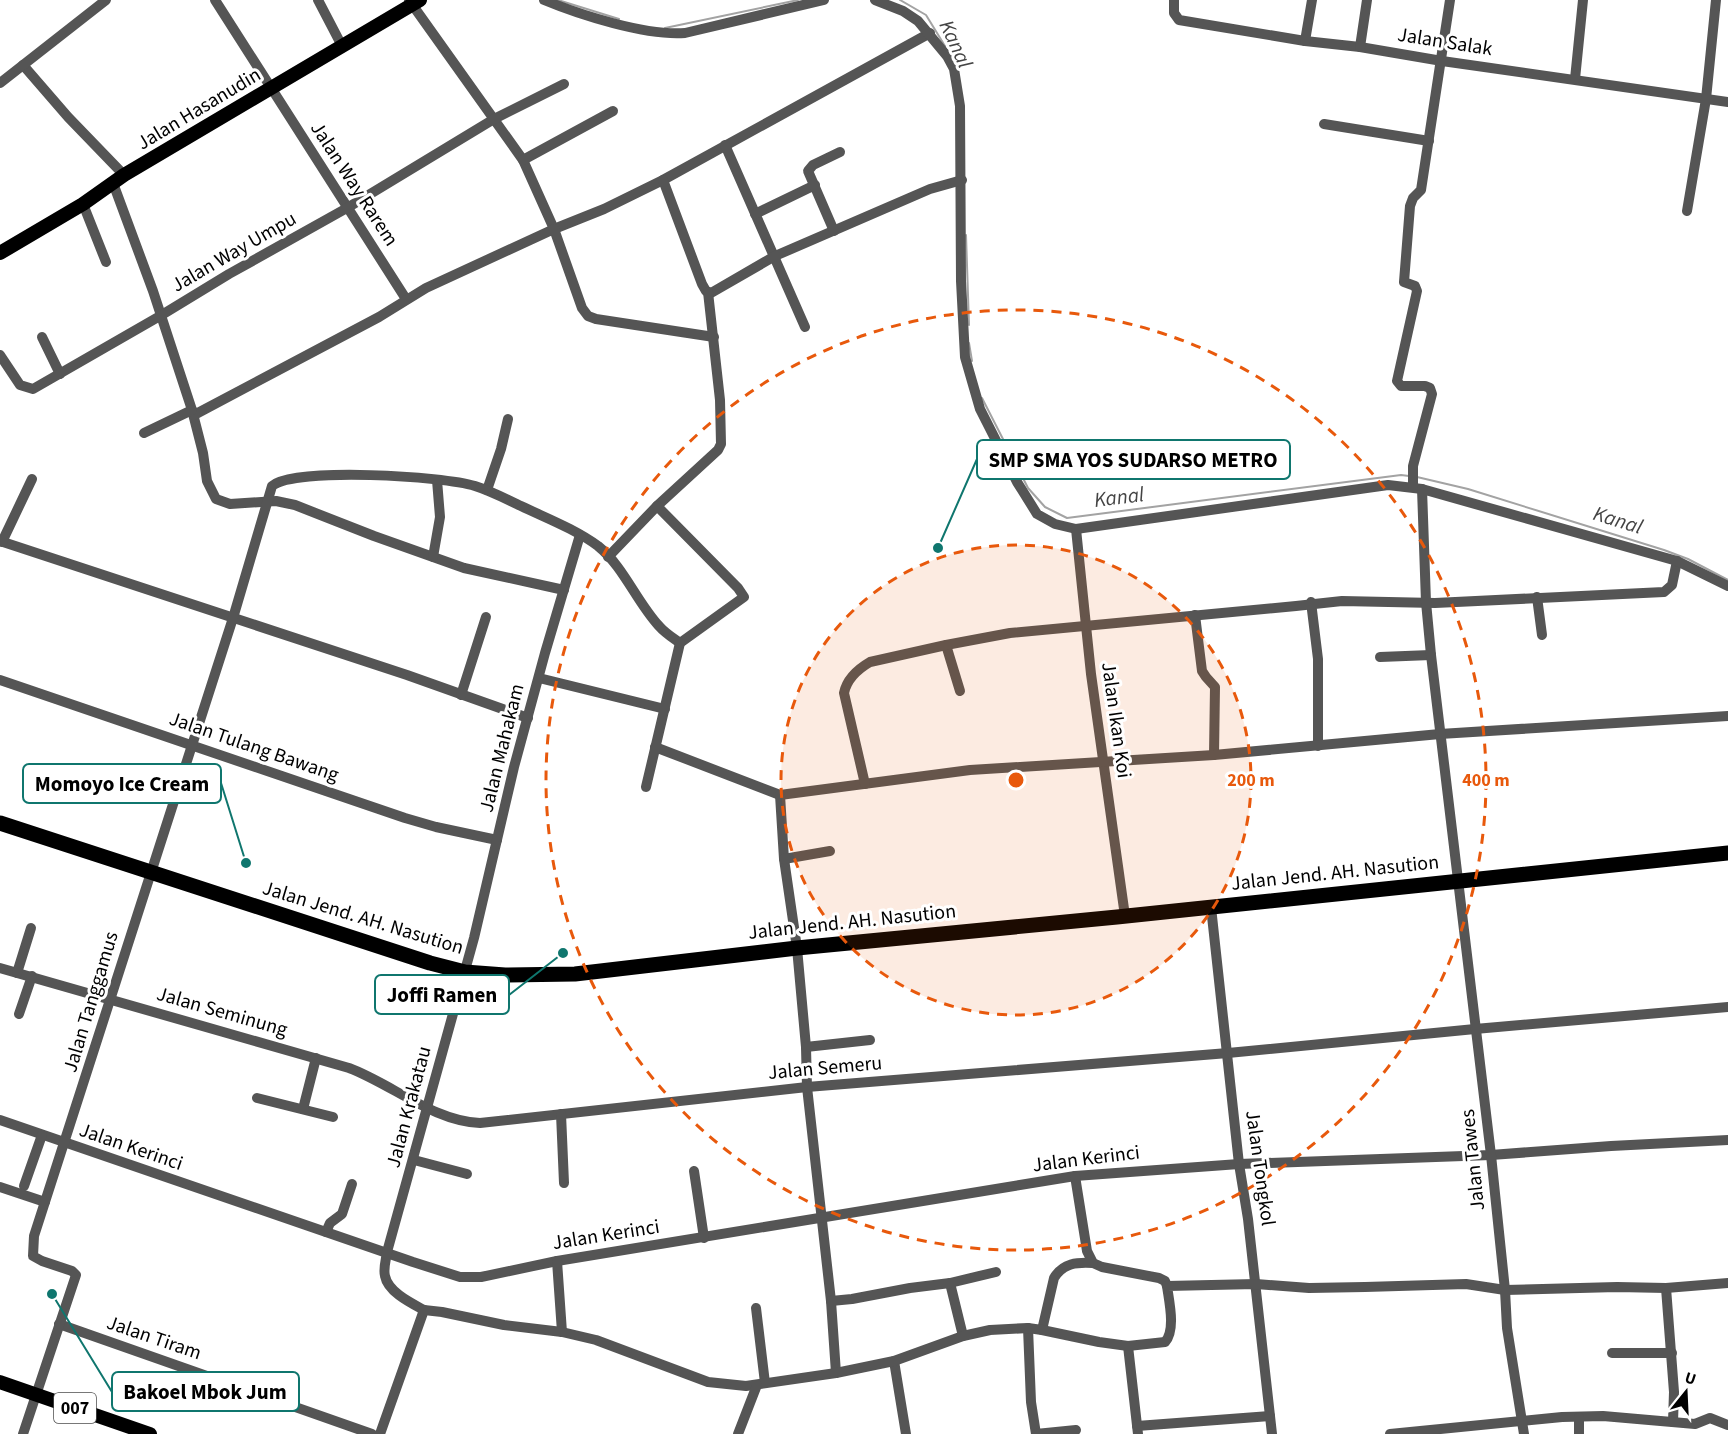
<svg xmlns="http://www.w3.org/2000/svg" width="1728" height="1434" font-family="'Source Sans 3',sans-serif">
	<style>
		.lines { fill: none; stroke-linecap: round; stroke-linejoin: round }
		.stream { stroke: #a3a3a3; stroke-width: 2 }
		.minor { stroke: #555; stroke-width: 10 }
		.major { stroke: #000; stroke-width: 14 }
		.highway { stroke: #000; stroke-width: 15 }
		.ring { fill: none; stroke: #e8590c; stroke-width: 3; stroke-dasharray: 10 8 }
		.labels { text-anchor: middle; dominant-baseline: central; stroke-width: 6; stroke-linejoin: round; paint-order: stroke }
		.shield { fill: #fff; stroke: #4c4c4c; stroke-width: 1.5 }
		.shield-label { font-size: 18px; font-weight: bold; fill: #000 }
		.street-label { font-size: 20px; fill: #000; stroke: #fff }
		.water-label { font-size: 21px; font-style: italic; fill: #444; stroke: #fff }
		.centre { fill: #e8590c; stroke: #fff; stroke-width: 3 }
		.ring-label { font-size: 18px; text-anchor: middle; font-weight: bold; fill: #e8590c; stroke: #fff; stroke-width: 6; stroke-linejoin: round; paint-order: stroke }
		.leader { fill: none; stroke: #0f766e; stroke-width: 2 }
		.callout-dot { fill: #0f766e; stroke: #fff; stroke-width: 2 }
		.callout { fill: #fff; stroke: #0f766e; stroke-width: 2 }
		.callout-label { font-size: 21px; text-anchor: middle; font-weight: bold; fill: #000 }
	</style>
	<rect width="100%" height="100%" fill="#fff"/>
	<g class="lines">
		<!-- stream -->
		<g class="stream">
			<polyline points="558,0 619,19"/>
			<polyline points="900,0 926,15 945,46"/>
			<polyline points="665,28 798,0"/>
			<polyline points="966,235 969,325"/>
			<polyline points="969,343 972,361"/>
			<polyline points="982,398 1028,488 1045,507 1067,518 1401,475 1409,476"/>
			<polyline points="1417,477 1468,489 1664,550 1688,559 1728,580"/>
		</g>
		<!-- minor -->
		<g class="minor">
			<polyline points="215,0 406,299"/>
			<polyline points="318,0 342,46"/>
			<polyline points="409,0 523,160 554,229 604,209 663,180 930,33"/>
			<path d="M 544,0 C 580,15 646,36 685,33 L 824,0"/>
			<polyline points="875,0 903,11 918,21 947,56 954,69 960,106 961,281 965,357 980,409 1017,482 1037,514 1055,524 1076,529 1388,485 1422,489"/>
			<polyline points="1174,0 1174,13 1179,20 1305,41 1360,47 1442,61 1728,102"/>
			<polyline points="1305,41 1312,0"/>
			<polyline points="1360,47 1367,0"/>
			<polyline points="23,65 68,117 124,175"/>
			<polyline points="1575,79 1583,0"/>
			<polyline points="0,83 106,0"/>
			<polyline points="1324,124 1429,141"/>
			<polyline points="725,145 805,327"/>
			<polyline points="523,160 613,111"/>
			<polyline points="663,180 702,284 706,291 711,293 775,256 930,189 962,180"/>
			<polyline points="113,183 153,291 192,410 203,453 207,481 216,499 230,504 276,501 295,505 374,536 464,568 564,590"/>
			<polyline points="83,204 106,262"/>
			<polyline points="1687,211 1706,99 1716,0"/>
			<polyline points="755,214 815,185"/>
			<polyline points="834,231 808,171 813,165 840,152"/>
			<polyline points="42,337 60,374"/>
			<polyline points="0,355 20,385 33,389 160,316 229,274 347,208 494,119 564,84"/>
			<polyline points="194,415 379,317 426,288 554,229 582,308 588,316 596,319 714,337"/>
			<polyline points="144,433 192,410"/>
			<polyline points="1413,487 1413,466 1432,394 1430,388 1425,386 1401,386 1397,381 1417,291 1415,286 1404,282 1410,206 1413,198 1421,190 1450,0"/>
			<polyline points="487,490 501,449 508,419"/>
			<polyline points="1076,529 1091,674 1125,916"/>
			<polyline points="0,541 407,675 528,718"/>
			<polyline points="2,542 32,479"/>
			<polyline points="433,557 440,517 437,480"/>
			<polyline points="608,557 657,506 718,450 721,444 720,400 708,292"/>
			<polyline points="1537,597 1542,635"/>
			<polyline points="1311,602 1318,659 1318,746"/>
			<polyline points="1195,615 1202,671 1206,677 1215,687 1214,755"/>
			<polyline points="946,645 960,691"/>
			<polyline points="1380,657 1431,655"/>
			<polyline points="539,678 665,709"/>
			<polyline points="0,680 405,818 436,827 497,840"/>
			<polyline points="461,695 486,617"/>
			<polyline points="655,747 780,795 970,770 1214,755 1440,734 1728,716"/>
			<path d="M 865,784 L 844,693 C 847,678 858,669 870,662 L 946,645 L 1010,633 L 1296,606 L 1342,601 L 1435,603 L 1664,592 L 1672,585 L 1677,561"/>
			<polyline points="646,787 680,643 744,597 738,588 657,506"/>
			<polyline points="780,795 784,859 797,948 806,1047 807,1087 831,1301 836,1373"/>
			<polyline points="784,859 830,851"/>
			<polyline points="1211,907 1239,1164 1248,1219 1272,1434"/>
			<path d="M 0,968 L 349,1068 C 392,1084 433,1121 480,1123 L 807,1087 L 1228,1053 L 1475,1029 L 1728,1007"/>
			<polyline points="17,973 31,928"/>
			<polyline points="19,1014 32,976"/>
			<polyline points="806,1047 870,1040"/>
			<polyline points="257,1098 333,1117"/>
			<polyline points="303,1109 316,1058"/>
			<polyline points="561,1114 564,1183"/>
			<polyline points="0,1120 413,1262 460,1277 481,1277 557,1261 1075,1176 1239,1164 1491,1155 1611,1146 1728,1140"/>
			<polyline points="414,1160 467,1174"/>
			<polyline points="694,1171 704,1238"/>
			<polyline points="1075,1176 1087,1251 1093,1263 1102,1267 1159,1278 1165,1281 1167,1286"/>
			<polyline points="24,1186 42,1135"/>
			<polyline points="0,1187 45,1202"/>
			<polyline points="326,1232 330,1223 342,1214 352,1184"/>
			<polyline points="557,1261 562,1332"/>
			<polyline points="950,1283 963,1336"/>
			<polyline points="1666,1288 1674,1392 1673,1422"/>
			<polyline points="831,1301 852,1299 910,1288 950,1283 996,1272"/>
			<polyline points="756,1308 765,1383"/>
			<path d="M 424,1310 C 411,1303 388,1292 385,1276 C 383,1269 386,1260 387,1252 L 474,938 L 514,767 L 545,653 L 580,535"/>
			<polyline points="59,1324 372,1434"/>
			<polyline points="1028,1328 1031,1402 1036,1434"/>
			<path d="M 1042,1330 L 1054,1278 C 1063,1263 1077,1262 1093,1263"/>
			<polyline points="1128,1346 1138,1434"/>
			<polyline points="1612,1353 1672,1353"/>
			<polyline points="894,1361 906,1434"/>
			<polyline points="1137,1426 1270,1416"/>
			<path d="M 23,1434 L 76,1275 L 72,1271 L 42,1261 L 33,1256 L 34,1236 L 233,618 L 272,486 C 295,467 444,476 475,486 C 491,491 506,499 521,506 C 546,518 575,529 598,546 C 624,567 636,601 659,626 C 665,633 673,638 680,643"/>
			<path d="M 380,1434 L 424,1310 L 442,1312 L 504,1325 L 562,1332 L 596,1340 L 708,1382 L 746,1386 L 836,1373 L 894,1361 L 963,1336 L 990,1330 L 1028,1328 L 1042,1330 L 1099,1342 L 1128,1346 L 1165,1342 C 1176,1330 1169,1301 1167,1286 L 1256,1284 L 1309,1288 L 1365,1287 L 1466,1284 L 1505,1290 L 1617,1287 L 1666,1288 L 1728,1283"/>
			<polyline points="738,1434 757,1385"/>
			<polyline points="1036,1434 1076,1430"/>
			<polyline points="1390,1434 1562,1417 1603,1416 1695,1424 1710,1418 1728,1425"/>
			<polyline points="1524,1434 1507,1328 1505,1290 1491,1155 1431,655 1426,602 1422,489 1677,561 1728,586"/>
			<polyline points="1579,1434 1579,1417"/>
		</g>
		<!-- major -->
		<g class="major">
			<polyline points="0,253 83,204 124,175 420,0"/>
			<polyline points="0,1382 150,1434"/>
		</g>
		<!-- highway -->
		<polyline class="highway" points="0,823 430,963 465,972 505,975 575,974 797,948 1117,917 1728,853"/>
	</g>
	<!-- distance rings -->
	<circle cx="1016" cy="780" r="235" fill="#e8590c" fill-opacity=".12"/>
	<g class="ring">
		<circle cx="1016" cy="780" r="235"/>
		<circle cx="1016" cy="780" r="470"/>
	</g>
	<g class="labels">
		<!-- shield labels -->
		<rect class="shield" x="54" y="1393" width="42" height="30" rx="4.5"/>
		<g class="shield-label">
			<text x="75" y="1408">007</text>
		</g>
		<!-- street labels -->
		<g class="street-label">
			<text transform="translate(1445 42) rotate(9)">Jalan Salak</text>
			<text transform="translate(199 109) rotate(-31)">Jalan Hasanudin</text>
			<text transform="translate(354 184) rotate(57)">Jalan Way Rarem</text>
			<text transform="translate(234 252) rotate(-30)">Jalan Way Umpu</text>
			<text transform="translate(1116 720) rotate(82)">Jalan Ikan Koi</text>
			<text transform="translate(254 747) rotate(19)">Jalan Tulang Bawang</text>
			<text transform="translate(502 748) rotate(-76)">Jalan Mahakam</text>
			<text transform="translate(1335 873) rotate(-6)">Jalan Jend. AH. Nasution</text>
			<text transform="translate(363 918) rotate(17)">Jalan Jend. AH. Nasution</text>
			<text transform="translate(852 922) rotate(-6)">Jalan Jend. AH. Nasution</text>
			<text transform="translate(91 1002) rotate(-73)">Jalan Tanggamus</text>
			<text transform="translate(222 1012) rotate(16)">Jalan Seminung</text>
			<text transform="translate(825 1068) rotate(-5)">Jalan Semeru</text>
			<text transform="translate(409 1107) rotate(-75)">Jalan Krakatau</text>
			<text transform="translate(131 1147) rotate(19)">Jalan Kerinci</text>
			<text transform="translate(1086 1159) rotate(-7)">Jalan Kerinci</text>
			<text transform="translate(1473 1160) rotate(-96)">Jalan Tawes</text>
			<text transform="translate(1260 1168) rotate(82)">Jalan Tongkol</text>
			<text transform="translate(606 1235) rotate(-9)">Jalan Kerinci</text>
			<text transform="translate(154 1338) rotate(19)">Jalan Tiram</text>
		</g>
		<!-- water labels -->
		<g class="water-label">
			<text transform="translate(956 44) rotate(65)">Kanal</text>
			<text transform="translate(1119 497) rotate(-7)">Kanal</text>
			<text transform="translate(1618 520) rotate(17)">Kanal</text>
		</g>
	</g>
	<circle cx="1016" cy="780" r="9" class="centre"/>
	<g class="ring-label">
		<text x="1251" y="786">200 m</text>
		<text x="1486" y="786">400 m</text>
	</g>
	<!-- callouts -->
	<path class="leader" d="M938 548L977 459M246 863L221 783M563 953L509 995M52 1294L112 1392"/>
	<g class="callout-dot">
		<circle cx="938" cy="548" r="6"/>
		<circle cx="246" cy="863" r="6"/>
		<circle cx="563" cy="953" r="6"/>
		<circle cx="52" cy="1294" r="6"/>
	</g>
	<g class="callout">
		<rect x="977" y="440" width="313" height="39" rx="6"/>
		<rect x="23" y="764" width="198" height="39" rx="6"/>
		<rect x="375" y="975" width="134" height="39" rx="6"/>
		<rect x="112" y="1372" width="187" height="39" rx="6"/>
	</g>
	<g class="callout-label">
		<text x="1133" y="467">SMP SMA YOS SUDARSO METRO</text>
		<text x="122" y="791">Momoyo Ice Cream</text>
		<text x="442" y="1002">Joffi Ramen</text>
		<text x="205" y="1399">Bakoel Mbok Jum</text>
	</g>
	<!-- north arrow -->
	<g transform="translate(1686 1392) rotate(18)" stroke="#ffffff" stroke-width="4.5" paint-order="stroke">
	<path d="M0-4.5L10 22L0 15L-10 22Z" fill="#000000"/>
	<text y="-9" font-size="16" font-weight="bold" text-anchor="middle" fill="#000000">U</text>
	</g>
</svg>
